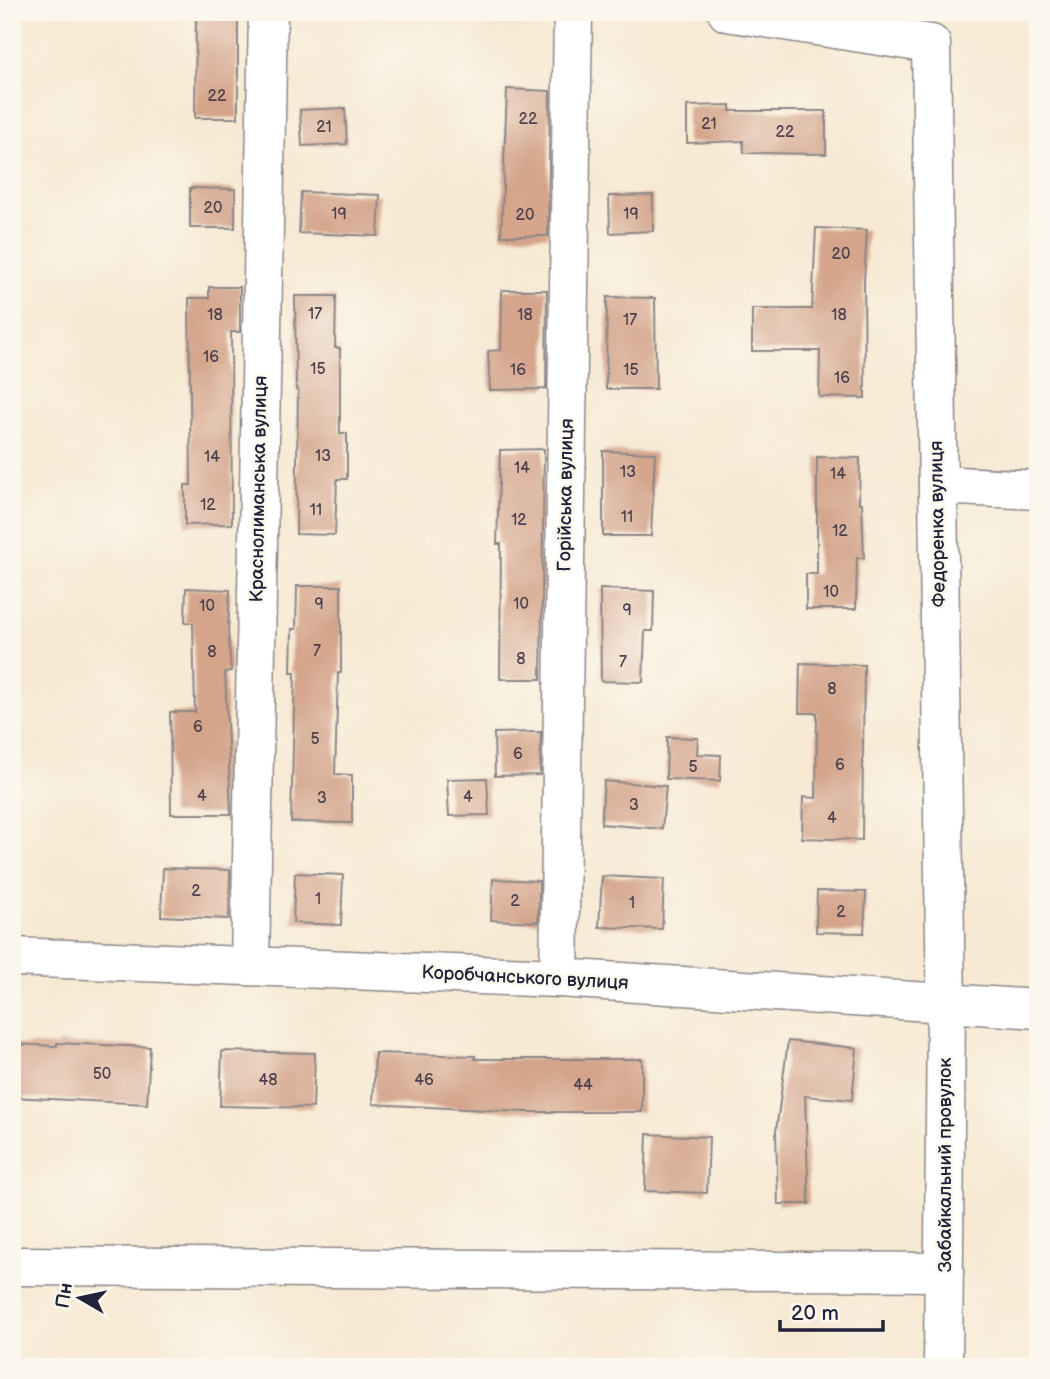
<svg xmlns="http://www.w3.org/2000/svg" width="1050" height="1379" font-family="'Balsamiq Sans',sans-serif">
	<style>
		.building { fill: #d4a48b }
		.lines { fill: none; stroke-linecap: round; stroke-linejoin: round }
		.minor-casing { stroke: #8c8687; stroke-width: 41 }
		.minor { stroke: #fff; stroke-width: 38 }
		.labels { text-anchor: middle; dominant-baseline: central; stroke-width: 5; stroke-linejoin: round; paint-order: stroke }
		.number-label { font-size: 16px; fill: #4e424f }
		.street-label { font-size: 19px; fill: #22223b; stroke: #fbf7ec }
	</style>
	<rect width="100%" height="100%" fill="#fbf7ec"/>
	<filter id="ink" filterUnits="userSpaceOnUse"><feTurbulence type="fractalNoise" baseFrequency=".0143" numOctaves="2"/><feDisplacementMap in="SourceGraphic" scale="14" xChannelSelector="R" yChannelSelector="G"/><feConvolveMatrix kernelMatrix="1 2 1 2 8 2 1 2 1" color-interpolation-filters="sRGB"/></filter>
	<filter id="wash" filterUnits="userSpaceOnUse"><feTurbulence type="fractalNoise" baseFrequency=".00686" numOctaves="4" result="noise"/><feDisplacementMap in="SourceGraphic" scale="28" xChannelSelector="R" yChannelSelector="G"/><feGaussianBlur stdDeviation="1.57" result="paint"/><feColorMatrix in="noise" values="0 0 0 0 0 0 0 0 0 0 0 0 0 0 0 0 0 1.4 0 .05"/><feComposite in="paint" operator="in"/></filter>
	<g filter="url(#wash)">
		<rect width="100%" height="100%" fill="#f7e9d3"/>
		<g id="blocks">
			<!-- building -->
			<g class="building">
				<polygon points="196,12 238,12 238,118 195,118"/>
				<polygon points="507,89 550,91 548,236 501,236"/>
				<polygon points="730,105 730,111 826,111 826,154 744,153 743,141 687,143 687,106"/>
				<polygon points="345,108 347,144 302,146 300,110"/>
				<polygon points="190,188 235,189 235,228 190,228"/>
				<polygon points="301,192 380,195 378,236 299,233"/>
				<polygon points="653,195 653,231 610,233 609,196"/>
				<polygon points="816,228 867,230 864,281 865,398 819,397 820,351 752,351 752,309 812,309"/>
				<polygon points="209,287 240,287 240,332 231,332 232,524 185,525 185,485 191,485 189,298 209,298"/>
				<polygon points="502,290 547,290 546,389 490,390 488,351 501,350"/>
				<polygon points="295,296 336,296 335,348 340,348 340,433 347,433 347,479 337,479 335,535 296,534 298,390 296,390"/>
				<polygon points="607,297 655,298 656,389 606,389"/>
				<polygon points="544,449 541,679 500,679 501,544 497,544 500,450"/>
				<polygon points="603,451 655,453 651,536 603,536"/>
				<polygon points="817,457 860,458 859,503 862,503 864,558 857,558 856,609 806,609 806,574 817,574"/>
				<polygon points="297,586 341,586 341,673 338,673 335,774 352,775 352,823 291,822 295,672 291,672 292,629 296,629"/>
				<polygon points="186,588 230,590 228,631 231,671 225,672 231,814 171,814 170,712 195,712 193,623 185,622"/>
				<polygon points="600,589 654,591 653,631 645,631 643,682 601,681"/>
				<polygon points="800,663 864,665 862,840 802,838 803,797 816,798 817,713 799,713"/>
				<polygon points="541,732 540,775 495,776 494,733"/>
				<polygon points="667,737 698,738 697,754 721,755 720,781 666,779"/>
				<polygon points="487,778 489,815 449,816 447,779"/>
				<polygon points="604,781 666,786 662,829 601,824"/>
				<polygon points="163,868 230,870 229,919 161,916"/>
				<polygon points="295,873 343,875 341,925 293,923"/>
				<polygon points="602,876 664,879 662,929 599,927"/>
				<polygon points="493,879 539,881 538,922 491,920"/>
				<polygon points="817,891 866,892 864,933 816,932"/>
				<polygon points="788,1041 857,1048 852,1100 805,1096 809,1204 778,1204 776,1131"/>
				<polygon points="57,1043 150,1047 147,1104 12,1097 12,1044 57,1046"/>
				<polygon points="222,1051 315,1053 313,1108 220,1106"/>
				<polygon points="375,1053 475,1056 475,1059 642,1059 642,1112 525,1112 373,1104"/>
				<polygon points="647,1134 709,1137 707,1193 645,1191"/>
			</g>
		</g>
	</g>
	<g filter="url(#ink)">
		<use href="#blocks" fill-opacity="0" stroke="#8c8687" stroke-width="2"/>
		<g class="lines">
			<defs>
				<g id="minor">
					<polyline points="727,12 931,44 946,1004 943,1367"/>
					<polyline points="938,485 1038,490"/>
					<polyline points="12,957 559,978 1038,1009"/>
					<polyline points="250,966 268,12"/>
					<polyline points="559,978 573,12"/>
					<polyline points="12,1266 944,1272"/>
				</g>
			</defs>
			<!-- minor casing -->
			<use href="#minor" class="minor-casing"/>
			<!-- minor -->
			<use href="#minor" class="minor"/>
		</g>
	</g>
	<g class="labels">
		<!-- number labels -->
		<g class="number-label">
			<text x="217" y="96">22</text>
			<text x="528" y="119">22</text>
			<text x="709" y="124">21</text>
			<text x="324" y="127">21</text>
			<text x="785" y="132">22</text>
			<text x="213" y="208">20</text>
			<text x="339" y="214">19</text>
			<text x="631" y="214">19</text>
			<text x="525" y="215">20</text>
			<text x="841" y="254">20</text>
			<text x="315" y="314">17</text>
			<text x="215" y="315">18</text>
			<text x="525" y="315">18</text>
			<text x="839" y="315">18</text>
			<text x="630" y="320">17</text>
			<text x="211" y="357">16</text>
			<text x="318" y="369">15</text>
			<text x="518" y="370">16</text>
			<text x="631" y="370">15</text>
			<text x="842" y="378">16</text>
			<text x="323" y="456">13</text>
			<text x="212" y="457">14</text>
			<text x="522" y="468">14</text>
			<text x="628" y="472">13</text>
			<text x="838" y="474">14</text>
			<text x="208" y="505">12</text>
			<text x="316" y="510">11</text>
			<text x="627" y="517">11</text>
			<text x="519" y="520">12</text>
			<text x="840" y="531">12</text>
			<text x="831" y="592">10</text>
			<text x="319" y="604">9</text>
			<text x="521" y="604">10</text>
			<text x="207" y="606">10</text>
			<text x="627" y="610">9</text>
			<text x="317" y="651">7</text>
			<text x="212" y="652">8</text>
			<text x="521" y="659">8</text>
			<text x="623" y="662">7</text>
			<text x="832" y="689">8</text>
			<text x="198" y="727">6</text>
			<text x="315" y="739">5</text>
			<text x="518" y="754">6</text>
			<text x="840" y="765">6</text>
			<text x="693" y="767">5</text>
			<text x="202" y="796">4</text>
			<text x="468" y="797">4</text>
			<text x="322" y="798">3</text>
			<text x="634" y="805">3</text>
			<text x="832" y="818">4</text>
			<text x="196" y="891">2</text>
			<text x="318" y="899">1</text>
			<text x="515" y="901">2</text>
			<text x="632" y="903">1</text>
			<text x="841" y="912">2</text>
			<text x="102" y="1074">50</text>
			<text x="268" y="1080">48</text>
			<text x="424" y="1080">46</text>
			<text x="583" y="1085">44</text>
		</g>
		<!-- street labels -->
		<g class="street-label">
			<text transform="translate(259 489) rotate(-89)">Краснолиманська вулиця</text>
			<text transform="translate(566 495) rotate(-89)">Горійська вулиця</text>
			<text transform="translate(938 524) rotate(-91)">Федоренка вулиця</text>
			<text transform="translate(525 978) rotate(3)">Коробчанського вулиця</text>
			<text transform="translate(945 1165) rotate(-90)">Забайкальний провулок</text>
		</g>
	</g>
	<!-- margin -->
	<rect width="1050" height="1379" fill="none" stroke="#fbf7ec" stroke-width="42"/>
	<!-- north arrow -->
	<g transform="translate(80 1298) rotate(279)" stroke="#fbf7ec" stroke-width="5" paint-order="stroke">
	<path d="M0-5L12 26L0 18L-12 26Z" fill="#22223b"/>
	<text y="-10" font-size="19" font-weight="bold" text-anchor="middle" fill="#22223b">Пн</text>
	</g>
	<!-- scale -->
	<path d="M780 1320v10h103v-10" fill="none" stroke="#22223b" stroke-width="3.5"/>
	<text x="791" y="1320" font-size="21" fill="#22223b" stroke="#fbf7ec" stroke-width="5" paint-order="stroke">20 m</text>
</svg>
